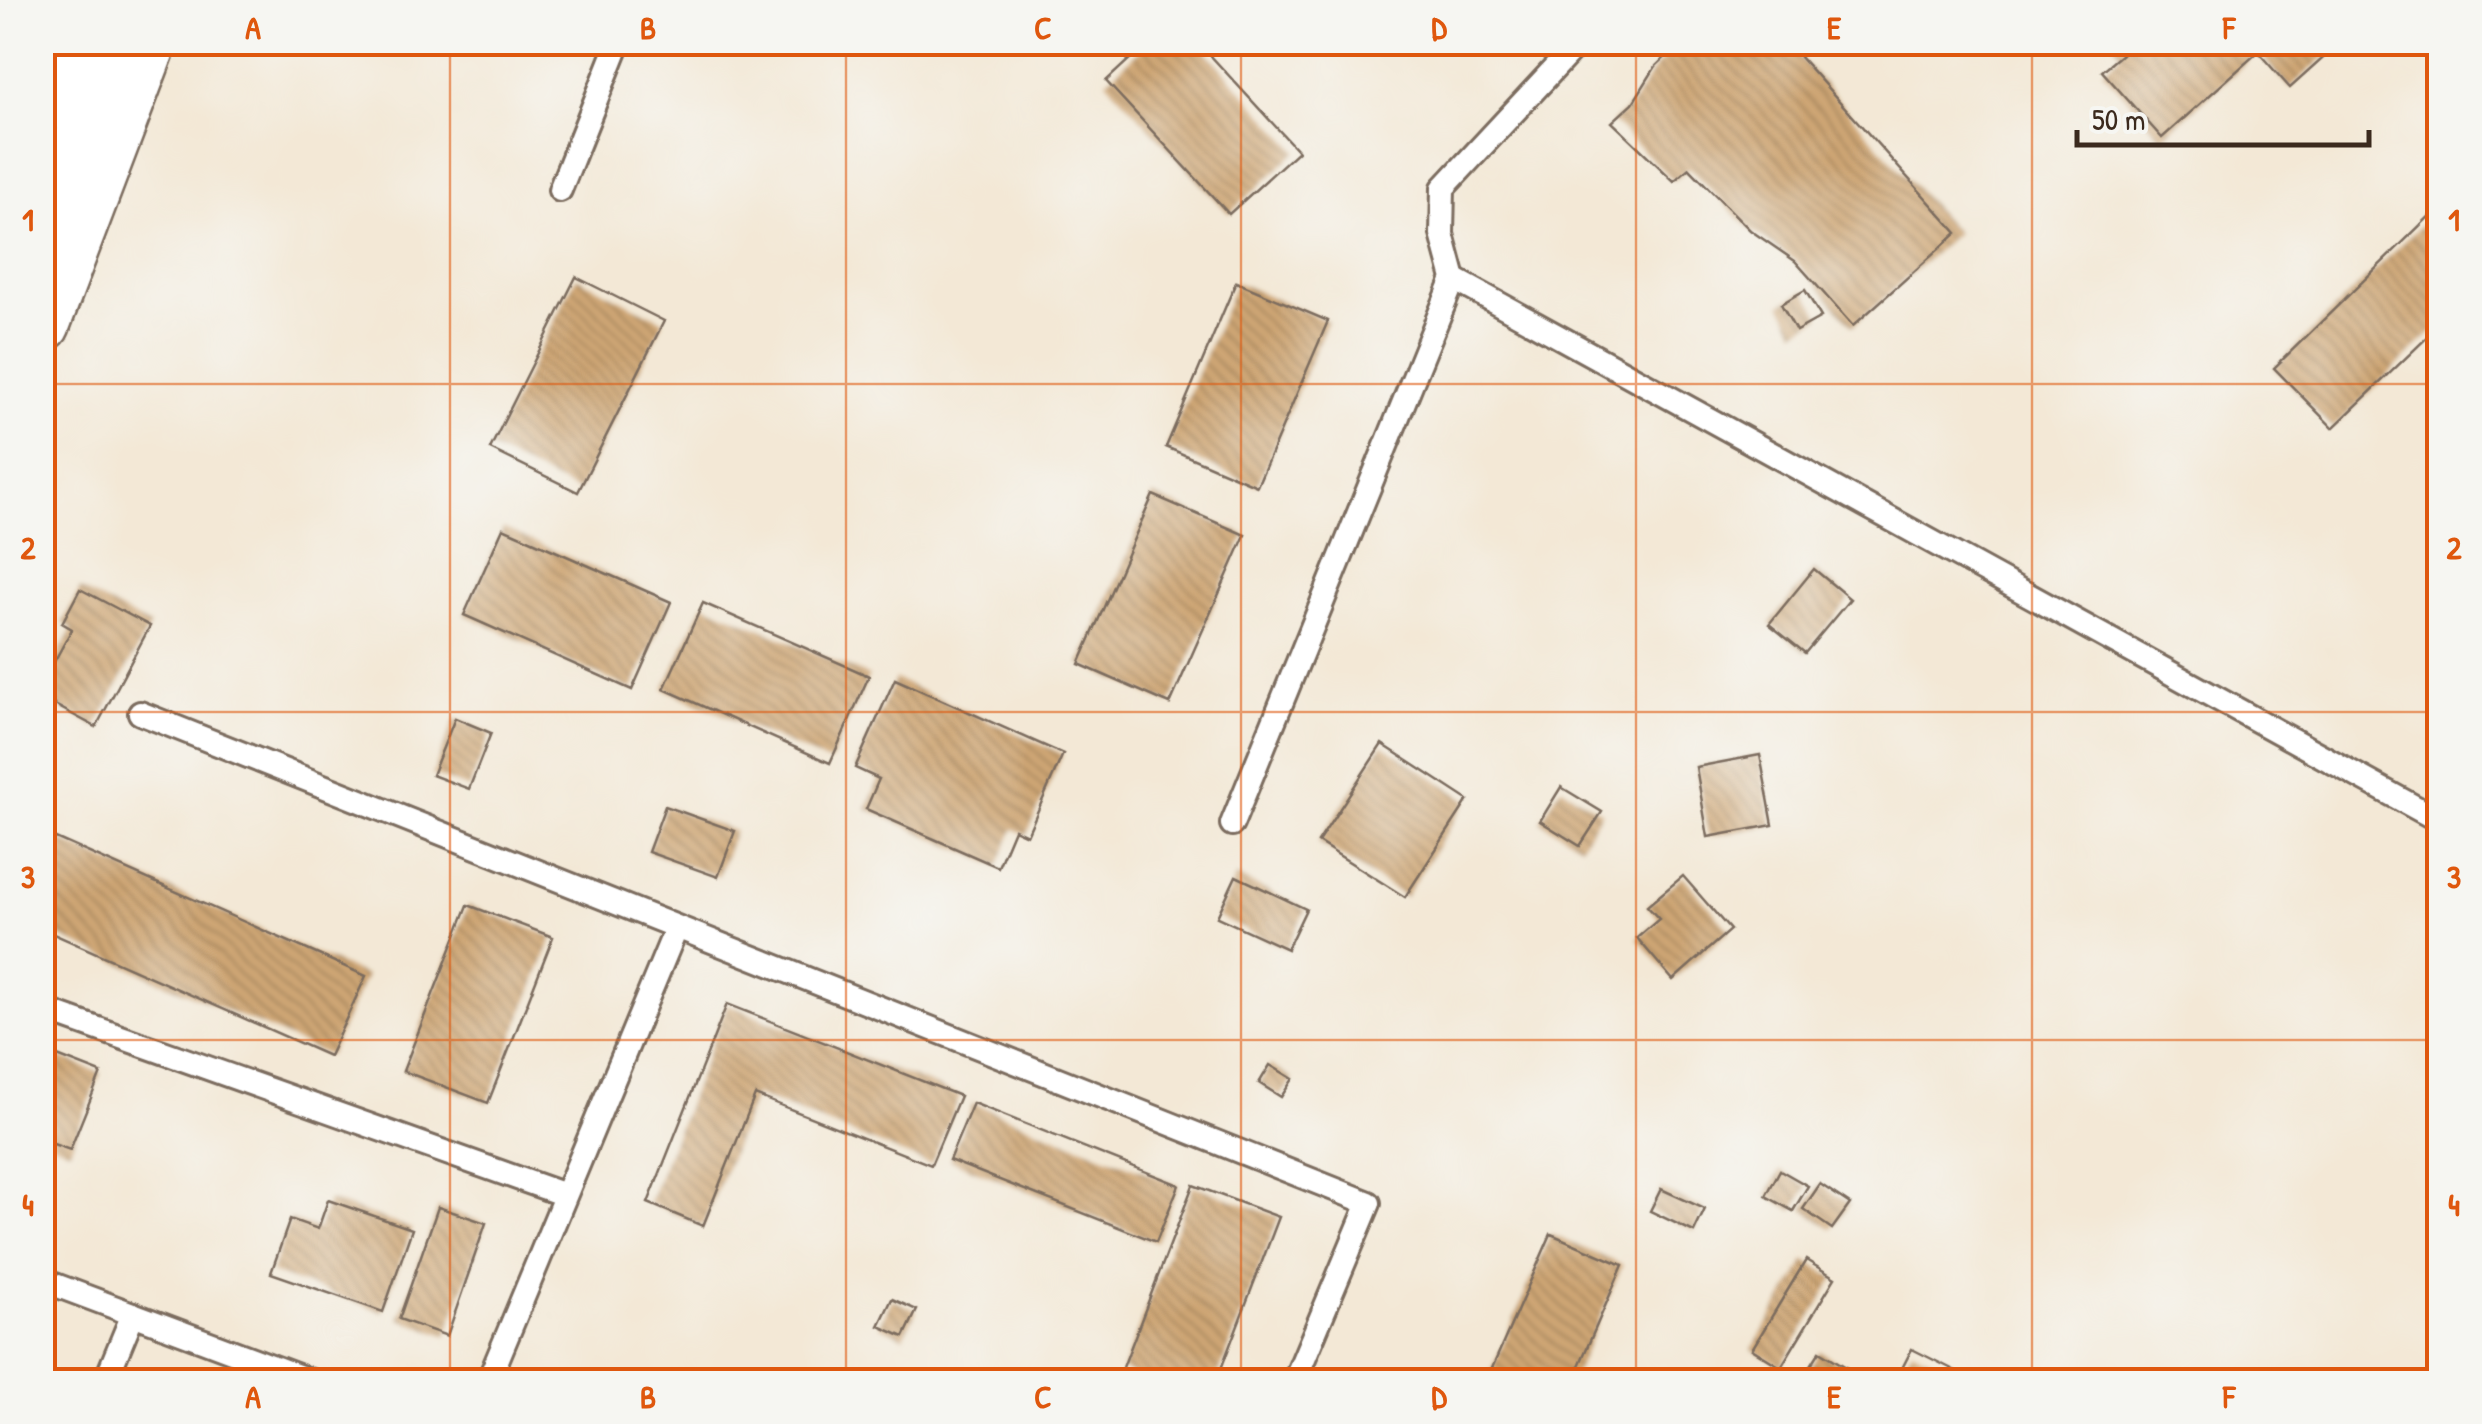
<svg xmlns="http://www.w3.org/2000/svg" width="2482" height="1424" font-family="'Patrick Hand',sans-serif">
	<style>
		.building { fill: url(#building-back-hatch) }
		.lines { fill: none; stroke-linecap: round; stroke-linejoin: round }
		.lane-casing { stroke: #7b6c5e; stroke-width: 28 }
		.secondary-casing { stroke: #7b6c5e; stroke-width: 60 }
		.primary-casing { stroke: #7b6c5e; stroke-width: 60 }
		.lane { stroke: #fff; stroke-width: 22 }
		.secondary { stroke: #fff; stroke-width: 55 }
		.primary { stroke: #fff; stroke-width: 55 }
		.grid { fill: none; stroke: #df570d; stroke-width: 2.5; stroke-opacity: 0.55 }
		.neatline { fill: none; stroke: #df570d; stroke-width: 4 }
		.grid-label { font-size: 32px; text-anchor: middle; font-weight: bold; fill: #df570d }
	</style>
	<defs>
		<pattern id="building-back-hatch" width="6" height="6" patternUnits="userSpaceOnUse" patternTransform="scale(2.5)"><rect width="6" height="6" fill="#cea674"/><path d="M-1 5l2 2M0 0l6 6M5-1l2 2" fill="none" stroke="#a8875f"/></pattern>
	</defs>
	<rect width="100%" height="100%" fill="#f6f6f2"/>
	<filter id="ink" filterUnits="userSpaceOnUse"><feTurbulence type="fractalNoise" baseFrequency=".01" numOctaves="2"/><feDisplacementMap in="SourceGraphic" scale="20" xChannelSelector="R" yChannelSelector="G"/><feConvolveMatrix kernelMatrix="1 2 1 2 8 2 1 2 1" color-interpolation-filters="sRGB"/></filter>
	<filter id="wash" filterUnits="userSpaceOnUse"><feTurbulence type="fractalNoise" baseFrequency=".0048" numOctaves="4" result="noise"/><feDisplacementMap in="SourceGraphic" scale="40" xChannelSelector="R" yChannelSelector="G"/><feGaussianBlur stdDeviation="2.25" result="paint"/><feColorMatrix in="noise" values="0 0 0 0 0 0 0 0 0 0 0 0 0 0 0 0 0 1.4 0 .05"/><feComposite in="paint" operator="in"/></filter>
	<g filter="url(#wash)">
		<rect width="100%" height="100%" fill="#f3e8d6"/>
		<g id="blocks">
			<!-- building -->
			<g class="building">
				<polygon points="1148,42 1198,42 1298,151 1229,214 1106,81"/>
				<polygon points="1681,42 1809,42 1800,57 1957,233 1853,326 1795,261 1750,230 1689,168 1674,181 1612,122 1633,103 1656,66"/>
				<polygon points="2112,42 2341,42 2290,88 2258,52 2162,138 2102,71 2122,54"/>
				<polygon points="2440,206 2440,325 2333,428 2274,368"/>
				<polygon points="576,277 664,321 578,492 490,449"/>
				<polygon points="1236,282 1328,321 1257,486 1166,447"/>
				<polygon points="1805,290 1821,317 1796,331 1781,304"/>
				<polygon points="1153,495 1245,535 1170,704 1079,664"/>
				<polygon points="503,528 671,602 632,690 464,615"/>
				<polygon points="1814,569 1850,599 1805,653 1769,624"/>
				<polygon points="80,589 150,626 96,727 42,698 42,684 72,629 62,623"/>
				<polygon points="703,603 869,676 830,763 664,689"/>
				<polygon points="895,679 1063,754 1027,835 1014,829 998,867 866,809 879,779 855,768"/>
				<polygon points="455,718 491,733 469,789 432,775"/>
				<polygon points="1382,744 1468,800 1405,897 1318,842"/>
				<polygon points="1760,755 1773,825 1708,837 1696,767"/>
				<polygon points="1561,787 1602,812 1580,846 1540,821"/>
				<polygon points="665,806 735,831 718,877 648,852"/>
				<polygon points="42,832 366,976 329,1056 42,929"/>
				<polygon points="1236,876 1306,909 1287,949 1217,917"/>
				<polygon points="1683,876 1730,930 1673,980 1637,938 1659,919 1647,906"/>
				<polygon points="468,905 553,937 488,1103 403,1071"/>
				<polygon points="727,1004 960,1096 931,1165 755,1095 703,1226 648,1203"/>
				<polygon points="42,1050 101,1073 70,1150 42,1140"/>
				<polygon points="1270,1065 1293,1079 1281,1097 1259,1083"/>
				<polygon points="973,1103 1179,1185 1156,1242 949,1160"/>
				<polygon points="1780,1170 1808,1186 1793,1211 1766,1196"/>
				<polygon points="1820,1184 1850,1204 1832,1229 1803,1209"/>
				<polygon points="1193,1185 1279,1217 1216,1382 1153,1382 1122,1370"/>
				<polygon points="1661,1189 1705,1209 1694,1232 1650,1211"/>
				<polygon points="328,1200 412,1229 383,1312 271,1273 290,1219 318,1229"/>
				<polygon points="438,1207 486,1223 447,1336 399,1319"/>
				<polygon points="1551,1234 1623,1265 1572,1382 1486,1382"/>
				<polygon points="1806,1260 1835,1278 1781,1367 1752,1349"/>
				<polygon points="892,1299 917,1310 904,1337 879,1326"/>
				<polygon points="1912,1349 1978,1382 1895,1382"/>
				<polygon points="1820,1351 1846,1367 1837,1382 1815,1382 1805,1375"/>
			</g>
		</g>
	</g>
	<g filter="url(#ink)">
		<use href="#blocks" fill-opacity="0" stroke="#7b6c5e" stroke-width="2.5"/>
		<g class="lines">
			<defs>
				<g id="lane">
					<polyline points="560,190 619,42"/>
					<polyline points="1454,279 2440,821"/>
					<polyline points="140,713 1369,1203 1294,1382"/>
					<polyline points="1232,824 1454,279 1442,234 1443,188 1579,42"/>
					<polyline points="42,1009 565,1195"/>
					<polyline points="42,1280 314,1382"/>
					<polyline points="105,1382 133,1314"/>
					<polyline points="488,1382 676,929"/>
				</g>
				<g id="secondary">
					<polyline points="42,106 61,42"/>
					<polyline points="42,324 149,42"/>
				</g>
				<polyline id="primary" points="76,231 80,148 114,42"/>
			</defs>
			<!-- lane casing -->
			<use href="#lane" class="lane-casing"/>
			<!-- secondary casing -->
			<use href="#secondary" class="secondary-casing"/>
			<!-- primary casing -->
			<use href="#primary" class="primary-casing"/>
			<!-- lane -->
			<use href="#lane" class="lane"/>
			<!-- secondary -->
			<use href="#secondary" class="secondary"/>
			<!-- primary -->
			<use href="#primary" class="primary"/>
		</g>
	</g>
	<!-- grid -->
	<path class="grid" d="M 450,42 L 450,1382M 846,42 L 846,1382M 1241,42 L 1241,1382M 1636,42 L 1636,1382M 2032,42 L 2032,1382M 42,384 L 2440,384M 42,712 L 2440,712M 42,1040 L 2440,1040"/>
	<!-- margin -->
	<rect width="2482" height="1424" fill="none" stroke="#f6f6f2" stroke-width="110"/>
	<!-- scale -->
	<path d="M2077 130v15h292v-15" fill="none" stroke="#3b2a1e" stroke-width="5"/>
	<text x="2092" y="130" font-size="30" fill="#3b2a1e" stroke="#f6f6f2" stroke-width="8" paint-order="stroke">50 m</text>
	<rect x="55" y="55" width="2372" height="1314" class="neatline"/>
	<g class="grid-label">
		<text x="253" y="39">A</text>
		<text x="648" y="39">B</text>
		<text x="1043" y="39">C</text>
		<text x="1439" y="39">D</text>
		<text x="1834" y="39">E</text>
		<text x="2229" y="39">F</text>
		<text x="28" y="231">1</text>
		<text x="2454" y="231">1</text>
		<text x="28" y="559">2</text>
		<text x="2454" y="559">2</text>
		<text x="28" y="888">3</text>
		<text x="2454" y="888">3</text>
		<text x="28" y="1216">4</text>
		<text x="2454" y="1216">4</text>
		<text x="253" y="1408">A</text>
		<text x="648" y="1408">B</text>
		<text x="1043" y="1408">C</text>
		<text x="1439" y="1408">D</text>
		<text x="1834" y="1408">E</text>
		<text x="2229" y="1408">F</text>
	</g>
</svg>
